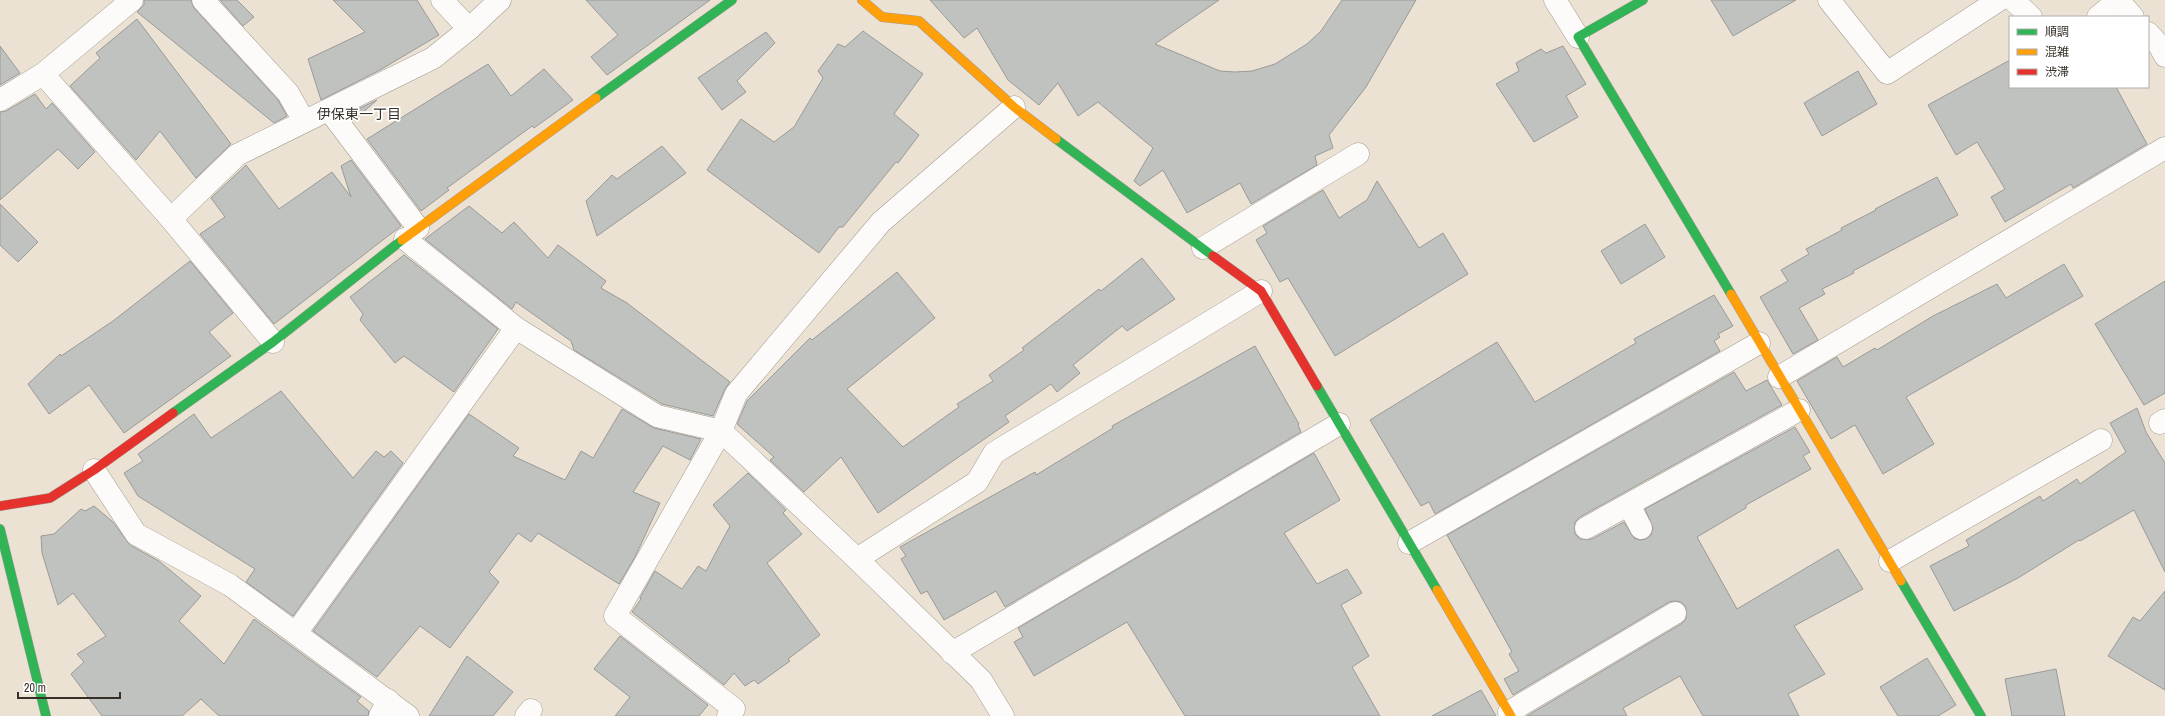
<svg xmlns="http://www.w3.org/2000/svg" width="2165" height="716" font-family="'Archivo Narrow','Noto Sans JP',sans-serif">
	<style>
		.building { fill: #c0c2bf; stroke: #9a9a97 }
		.lines { fill: none; stroke-linecap: round; stroke-linejoin: round }
		.street-casing { stroke: #a49d92; stroke-width: 23 }
		.fast-casing { stroke: #a49d92; stroke-width: 10 }
		.slow-casing { stroke: #a49d92; stroke-width: 10 }
		.jam-casing { stroke: #a49d92; stroke-width: 10 }
		.street { stroke: #fcfbf9; stroke-width: 22 }
		.fast { stroke: #30b455; stroke-width: 9 }
		.slow { stroke: #ff9f0a; stroke-width: 9 }
		.jam { stroke: #e5322d; stroke-width: 9 }
		.labels { text-anchor: middle; dominant-baseline: central; stroke-width: 3.5; stroke-linejoin: round; paint-order: stroke }
		.neighbourhood-label { font-size: 14px; fill: #373027; stroke: #fff }
	</style>
	<rect width="100%" height="100%" fill="#ebe2d4"/>
	<!-- building -->
	<g class="building">
		<polygon points="144,0 191,0 194,8 278,100 287,116 274,123 137,12 144,5"/>
		<polygon points="220,0 237,0 254,17 243,26"/>
		<polygon points="333,0 417,0 439,35 380,70 321,100 308,59 365,32"/>
		<polygon points="586,0 710,0 607,75 591,57 618,35"/>
		<polygon points="930,0 1219,0 1155,44 1220,71 1235,72 1252,71 1275,64 1307,44 1321,31 1342,0 1416,0 1366,87 1329,135 1333,148 1315,156 1317,165 1251,204 1240,183 1187,213 1163,170 1140,186 1134,181 1153,148 1098,102 1078,116 1058,83 1039,105 1008,80 977,28 964,38"/>
		<polygon points="1711,0 1796,0 1733,36"/>
		<polygon points="137,19 231,144 196,178 160,131 136,160 70,86 100,58 96,53"/>
		<polygon points="863,31 923,74 894,114 919,135 898,163 896,162 843,227 839,227 819,253 707,170 741,119 774,142 794,127 823,78 818,71 838,44 845,47"/>
		<polygon points="766,32 775,43 737,81 746,92 722,110 698,78"/>
		<polygon points="0,46 20,73 0,85"/>
		<polygon points="1563,46 1586,84 1566,96 1578,117 1534,142 1496,84 1519,71 1516,63 1541,49 1546,53"/>
		<polygon points="2010,60 2010,87 2116,87 2147,144 2073,188 2071,184 2005,222 1991,197 2005,189 1977,142 1956,155 1928,105"/>
		<polygon points="488,64 511,96 544,69 573,100 534,128 532,126 447,188 449,190 421,211 367,139"/>
		<polygon points="1858,71 1877,104 1822,136 1804,103"/>
		<polygon points="35,94 46,109 52,103 95,152 78,169 58,149 0,200 0,112 6,111"/>
		<polygon points="377,100 353,121 348,114"/>
		<polygon points="662,146 686,173 597,236 586,201 612,175 617,179"/>
		<polygon points="351,160 401,226 274,324 200,234 225,217 211,198 246,165 279,209 332,172 351,197 341,166"/>
		<polygon points="1937,177 1958,215 1853,271 1854,273 1822,289 1825,294 1799,308 1818,340 1793,354 1760,297 1788,281 1781,270 1809,254 1806,249 1842,230 1841,228 1876,210 1875,209"/>
		<polygon points="1377,181 1419,248 1443,233 1468,274 1335,356 1288,278 1280,282 1256,240 1267,233 1263,226 1323,190 1339,218 1367,200"/>
		<polygon points="0,204 38,242 18,262 0,245"/>
		<polygon points="469,206 502,233 514,222 548,258 558,245 606,281 601,288 627,303 730,382 725,389 713,416 662,404 574,350 571,341 516,302 512,309 425,239"/>
		<polygon points="1645,224 1665,257 1621,284 1601,251"/>
		<polygon points="404,255 498,329 454,392 404,356 395,363 360,320 363,314 350,297"/>
		<polygon points="1142,258 1175,299 1127,331 1122,326 1073,365 1080,373 1057,392 1051,384 1005,416 1009,422 878,513 841,457 804,492 770,460 774,457 737,424 747,401 810,338 812,340 897,272 935,318 847,389 903,447 959,407 957,404 993,381 989,375 1024,350 1022,348 1099,289 1101,291"/>
		<polygon points="190,261 233,313 209,332 231,356 124,433 89,385 49,414 28,384 60,354 61,356 113,321"/>
		<polygon points="2064,264 2083,296 1906,397 1934,444 1883,474 1855,425 1831,439 1797,381 1837,357 1843,367 1875,348 1877,350 1933,316 1997,284 2006,298"/>
		<polygon points="2165,281 2165,393 2144,405 2095,324"/>
		<polygon points="1714,295 1733,326 1718,334 1720,337 1714,341 1720,351 1435,514 1429,502 1421,506 1370,420 1497,342 1535,402 1636,343 1634,339"/>
		<polygon points="1255,346 1299,424 1298,425 1301,432 1005,607 996,591 944,620 927,591 921,594 901,559 906,556 900,547 1035,472 1036,475 1113,428 1112,426"/>
		<polygon points="1734,372 1746,391 1767,380 1782,405 1580,517 1575,522 1575,534 1580,539 1592,539 1624,522 1634,538 1640,540 1646,539 1651,535 1653,528 1645,509 1795,427 1810,452 1803,456 1811,469 1746,505 1746,508 1697,537 1737,609 1838,549 1863,589 1794,626 1825,674 1788,694 1799,716 1703,716 1680,676 1623,708 1627,716 1527,716 1681,624 1686,619 1686,607 1681,602 1674,601 1669,602 1513,695 1504,679 1519,671 1509,654 1512,652 1447,535"/>
		<polygon points="281,391 353,478 376,451 384,457 391,451 403,463 293,616 246,582 255,569 138,496 124,473 143,461 138,454 194,414 211,438"/>
		<polygon points="2137,408 2146,432 2165,463 2165,572 2134,510 2080,541 2079,540 2018,578 1954,611 1930,566 1969,546 1966,540 2040,496 2043,501 2077,479 2080,484 2126,452 2110,423"/>
		<polygon points="622,409 654,428 701,439 690,460 663,446 633,492 660,503 635,557 619,584 538,533 531,542 518,533 489,572 499,582 450,648 420,626 377,677 313,631 469,414 519,448 513,456 565,480 581,451 593,458"/>
		<polygon points="1314,453 1340,500 1284,533 1317,584 1347,569 1362,593 1341,605 1369,656 1352,667 1380,716 1185,716 1127,622 1034,676 1014,642 1023,637 1018,628"/>
		<polygon points="748,473 786,510 783,513 802,534 767,563 820,635 788,659 790,661 758,684 754,680 745,686 734,673 724,685 632,612 641,599 640,598 655,571 682,589 698,566 706,571 730,526 713,505"/>
		<polygon points="94,506 113,522 130,545 159,561 201,596 179,621 224,664 254,619 361,697 357,701 369,711 368,716 219,716 201,699 182,716 102,716 71,674 84,662 77,654 106,636 73,593 58,605 42,553 41,536 54,534 81,509 85,511"/>
		<polygon points="2165,591 2165,690 2108,656 2133,617 2140,621"/>
		<polygon points="620,636 708,705 699,716 615,716 630,697 594,669"/>
		<polygon points="467,656 513,692 493,716 429,716"/>
		<polygon points="1927,658 1956,705 1938,716 1898,716 1880,687"/>
		<polygon points="2056,669 2065,716 2012,716 2005,679"/>
		<polygon points="1481,690 1496,716 1432,716"/>
	</g>
	<g class="lines">
		<defs>
			<g id="street">
				<polyline points="203,0 288,93 304,121"/>
				<polyline points="442,0 469,29"/>
				<polyline points="1555,0 1578,37"/>
				<polyline points="1829,0 1887,73 1999,0"/>
				<polyline points="2013,0 2031,17"/>
				<polyline points="2098,17 2118,0 2133,17"/>
				<polyline points="2148,33 2159,45 2165,56"/>
				<polyline points="43,74 171,219 273,342"/>
				<polyline points="0,100 43,74 132,0"/>
				<polyline points="329,110 418,228"/>
				<polyline points="171,219 237,155 433,58 469,29 500,0"/>
				<polyline points="405,239 516,328 657,416 721,431 857,559 981,680 1003,716"/>
				<polyline points="1203,248 1358,154"/>
				<polyline points="1779,377 2165,148"/>
				<polyline points="2160,423 2165,420"/>
				<polyline points="94,470 136,534 230,585 408,716"/>
				<polyline points="1629,505 1641,528"/>
				<polyline points="1586,528 1799,410"/>
				<polyline points="1409,543 1759,343"/>
				<polyline points="857,559 977,482 994,453 1261,291"/>
				<polyline points="1890,561 2101,440"/>
				<polyline points="296,633 516,328"/>
				<polyline points="952,653 1339,424"/>
				<polyline points="1509,712 1675,613"/>
				<polyline points="380,716 388,700"/>
				<polyline points="526,716 531,710"/>
				<polyline points="728,716 734,709 615,616 721,431 736,394 881,222 1014,107"/>
			</g>
			<g id="fast">
				<polyline points="1643,0 1578,37 1731,294"/>
				<polyline points="596,98 732,0"/>
				<polyline points="1056,139 1213,256"/>
				<polyline points="1317,386 1437,590"/>
				<polyline points="173,413 273,342 402,240"/>
				<polyline points="0,529 46,716"/>
				<polyline points="1901,581 1981,716"/>
			</g>
			<g id="slow">
				<polyline points="862,0 882,17 919,21 1014,107 1056,139"/>
				<polyline points="402,240 596,98"/>
				<polyline points="1731,294 1901,581"/>
				<polyline points="1437,590 1511,716"/>
			</g>
			<g id="jam">
				<polyline points="1213,256 1261,291 1317,386"/>
				<polyline points="0,506 50,498 94,470 173,413"/>
			</g>
		</defs>
		<!-- street casing -->
		<use href="#street" class="street-casing"/>
		<!-- fast casing -->
		<use href="#fast" class="fast-casing"/>
		<!-- slow casing -->
		<use href="#slow" class="slow-casing"/>
		<!-- jam casing -->
		<use href="#jam" class="jam-casing"/>
		<!-- street -->
		<use href="#street" class="street"/>
		<!-- fast -->
		<use href="#fast" class="fast"/>
		<!-- slow -->
		<use href="#slow" class="slow"/>
		<!-- jam -->
		<use href="#jam" class="jam"/>
	</g>
	<g class="labels">
		<!-- neighbourhood labels -->
		<g class="neighbourhood-label">
			<text x="359" y="114">伊保東一丁目</text>
		</g>
	</g>
	<!-- legend -->
	<rect x="2009" y="16" width="140" height="72" fill="#ffffff" stroke="#afaca9"/>
	<rect x="2017" y="29" width="20" height="6" fill="#30b455" stroke="#afaca9"/>
	<text x="2045" y="36" font-size="12" fill="#373027">順調</text>
	<rect x="2017" y="49" width="20" height="6" fill="#ff9f0a" stroke="#afaca9"/>
	<text x="2045" y="56" font-size="12" fill="#373027">混雑</text>
	<rect x="2017" y="69" width="20" height="6" fill="#e5322d" stroke="#afaca9"/>
	<text x="2045" y="76" font-size="12" fill="#373027">渋滞</text>
	<!-- scale -->
	<path d="M18 692v6h102v-6" fill="none" stroke="#373027" stroke-width="2"/>
	<text x="24" y="692" font-size="12" fill="#373027" stroke="#ffffff" stroke-width="3" paint-order="stroke">20 m</text>
</svg>
